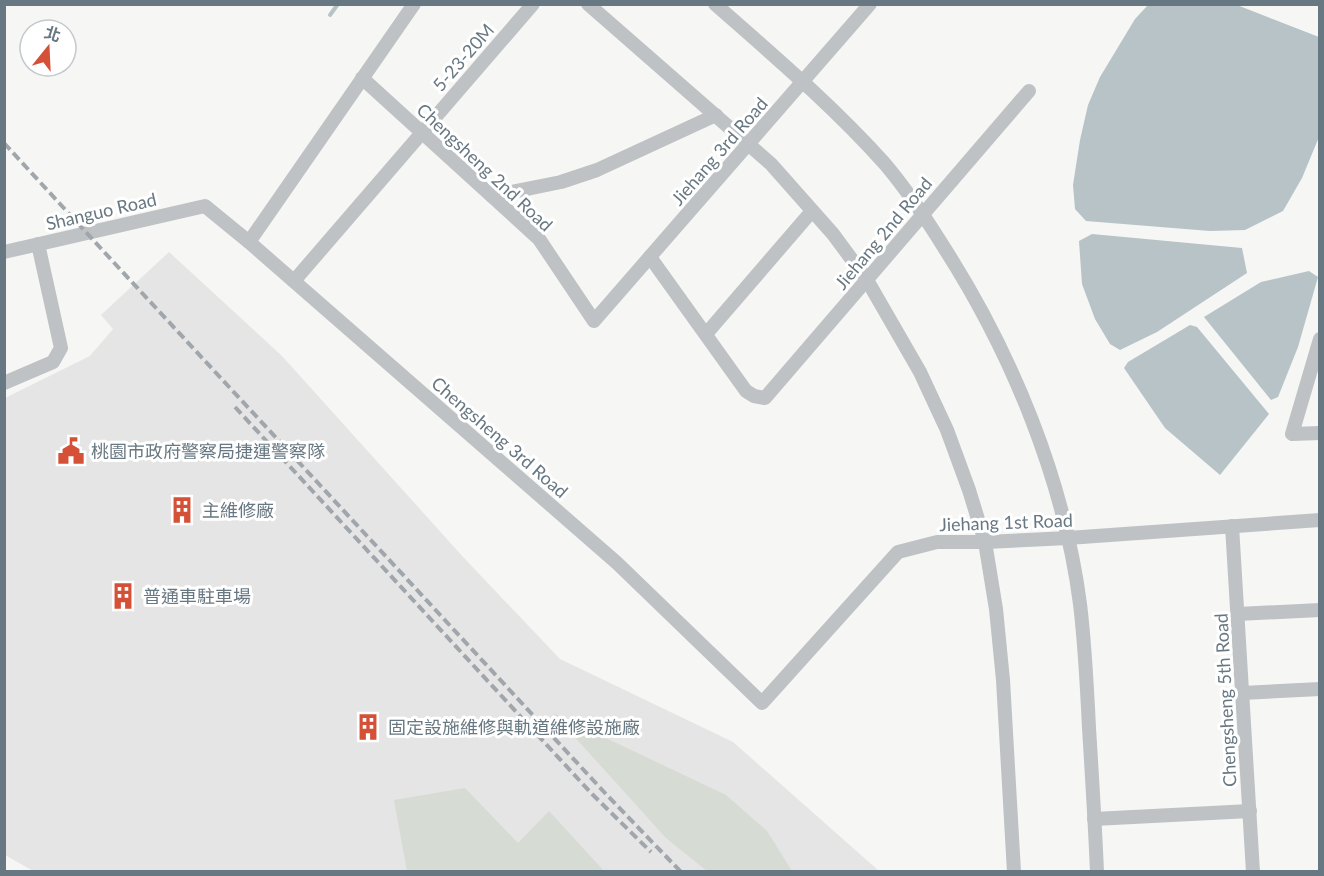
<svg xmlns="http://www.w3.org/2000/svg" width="1324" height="876" font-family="Lato,'Noto Sans TC',sans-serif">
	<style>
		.built { fill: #e4e5e4 }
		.green { fill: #d6dbd3 }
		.water { fill: #b7c3c7 }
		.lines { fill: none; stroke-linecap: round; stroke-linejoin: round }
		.stream { stroke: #b7c3c7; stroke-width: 4 }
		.street { stroke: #bec2c5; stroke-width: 14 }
		.rail { stroke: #a0a6ab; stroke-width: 4; stroke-dasharray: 9 4.5; stroke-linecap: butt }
		.labels { text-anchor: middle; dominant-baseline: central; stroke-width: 6; stroke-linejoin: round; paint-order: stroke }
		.street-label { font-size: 18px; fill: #687882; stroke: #fff }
		.poi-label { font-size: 18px; fill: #687882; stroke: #fff; text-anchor: start }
	</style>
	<rect width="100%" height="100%" fill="#f6f6f4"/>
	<!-- built -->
	<polygon class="built" points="169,252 282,356 464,558 560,659 733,742 879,871 35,872 5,855 5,398 90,356 113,329 101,315"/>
	<!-- green -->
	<g class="green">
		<polygon points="553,713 726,795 767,831 792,871 707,871 666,838"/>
		<polygon points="465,788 518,843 549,811 604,871 407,871 394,800"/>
	</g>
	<!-- water -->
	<g class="water">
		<polygon points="1148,5 1237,5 1319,37 1319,137 1302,178 1283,211 1245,230 1210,231 1086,221 1075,209 1073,185 1080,140 1088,105 1100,77 1135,19"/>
		<polygon points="1092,234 1242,248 1247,273 1157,332 1120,350 1110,344 1095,319 1082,284 1079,241"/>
		<polygon points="1309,271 1318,277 1298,347 1278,397 1271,400 1204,317 1261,282"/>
		<polygon points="1190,325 1197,327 1269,414 1220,475 1165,428 1124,368 1128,362"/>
	</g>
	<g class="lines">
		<!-- stream -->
		<polyline class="stream" points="330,15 338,4"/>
		<!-- street -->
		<g class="street">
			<polyline points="588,4 771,164 833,234 867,280 920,372 947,430 969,490 985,542 996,609 1003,680 1014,872"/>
			<path d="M 715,4 C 773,55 833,106 885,164 C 907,190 927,220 945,249 C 1012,354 1064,480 1080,604 C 1085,645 1087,686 1089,728 C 1092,776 1095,824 1097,872"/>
			<polyline points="362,78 539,239 594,321 870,4"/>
			<polyline points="492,196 561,182 597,170 716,115"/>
			<polyline points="249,242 414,4"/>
			<polyline points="4,252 205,206 249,242 617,563 762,703 898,552 937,542 985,542 1068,538 1320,520"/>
			<polyline points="650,257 746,391 754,396 765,398 1029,91"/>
			<polyline points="294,281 533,4"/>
			<polyline points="706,334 812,211"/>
			<polyline points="1320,339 1292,434 1320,433"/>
			<polyline points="4,383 53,362 61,348 38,244"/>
			<polyline points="1232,526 1253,872"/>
			<polyline points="1238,614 1320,610"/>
			<polyline points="1242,693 1320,689"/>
			<polyline points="1094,819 1250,811"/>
		</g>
		<!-- rail -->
		<g class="rail">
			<polyline points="4,143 118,267 605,793 681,872"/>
			<polyline points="235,407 592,794 651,852"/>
		</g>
	</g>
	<!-- icons -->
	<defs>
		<symbol id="civic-bare" viewBox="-9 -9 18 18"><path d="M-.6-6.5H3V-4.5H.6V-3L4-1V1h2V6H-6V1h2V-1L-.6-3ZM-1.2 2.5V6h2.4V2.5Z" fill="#d45036" stroke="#fff" stroke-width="2.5" paint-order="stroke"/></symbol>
		<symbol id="building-bare" viewBox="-9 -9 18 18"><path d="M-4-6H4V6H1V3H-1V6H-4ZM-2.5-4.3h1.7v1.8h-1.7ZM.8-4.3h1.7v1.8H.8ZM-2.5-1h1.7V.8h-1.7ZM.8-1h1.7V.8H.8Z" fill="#d45036" stroke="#fff" stroke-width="2.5" paint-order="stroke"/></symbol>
	</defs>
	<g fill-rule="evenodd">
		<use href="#civic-bare" x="52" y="432" width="38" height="38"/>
		<use href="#building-bare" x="163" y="491" width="38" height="38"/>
		<use href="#building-bare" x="104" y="577" width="38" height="38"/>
		<use href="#building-bare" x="349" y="708" width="38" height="38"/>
	</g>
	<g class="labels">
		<!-- street labels -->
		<g class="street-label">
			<text transform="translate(463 57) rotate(-49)">5-23-20M</text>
			<text transform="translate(719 151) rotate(-49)">Jiehang 3rd Road</text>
			<text transform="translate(485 167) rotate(43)">Chengsheng 2nd Road</text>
			<text transform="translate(101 211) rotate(-13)">Shanguo Road</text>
			<text transform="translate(883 233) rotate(-50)">Jiehang 2nd Road</text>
			<text transform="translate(500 437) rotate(41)">Chengsheng 3rd Road</text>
			<text transform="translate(1006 522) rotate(-2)">Jiehang 1st Road</text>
			<text transform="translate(1225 700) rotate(-93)">Chengsheng 5th Road</text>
		</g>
		<!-- poi labels -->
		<g class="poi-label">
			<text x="91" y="451">桃園市政府警察局捷運警察隊</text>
			<text x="202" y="510">主維修廠</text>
			<text x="143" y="596">普通車駐車場</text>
			<text x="388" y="727">固定設施維修與軌道維修設施廠</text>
		</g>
	</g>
	<!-- border -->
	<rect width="1324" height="876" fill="none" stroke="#687882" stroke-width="12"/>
	<!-- north arrow -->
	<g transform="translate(48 48) rotate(18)"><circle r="28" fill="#ffffff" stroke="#c3c9cd" stroke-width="1.5"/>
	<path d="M0-4.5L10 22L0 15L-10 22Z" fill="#d45036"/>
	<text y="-9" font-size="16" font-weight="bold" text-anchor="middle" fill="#687882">北</text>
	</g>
</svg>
